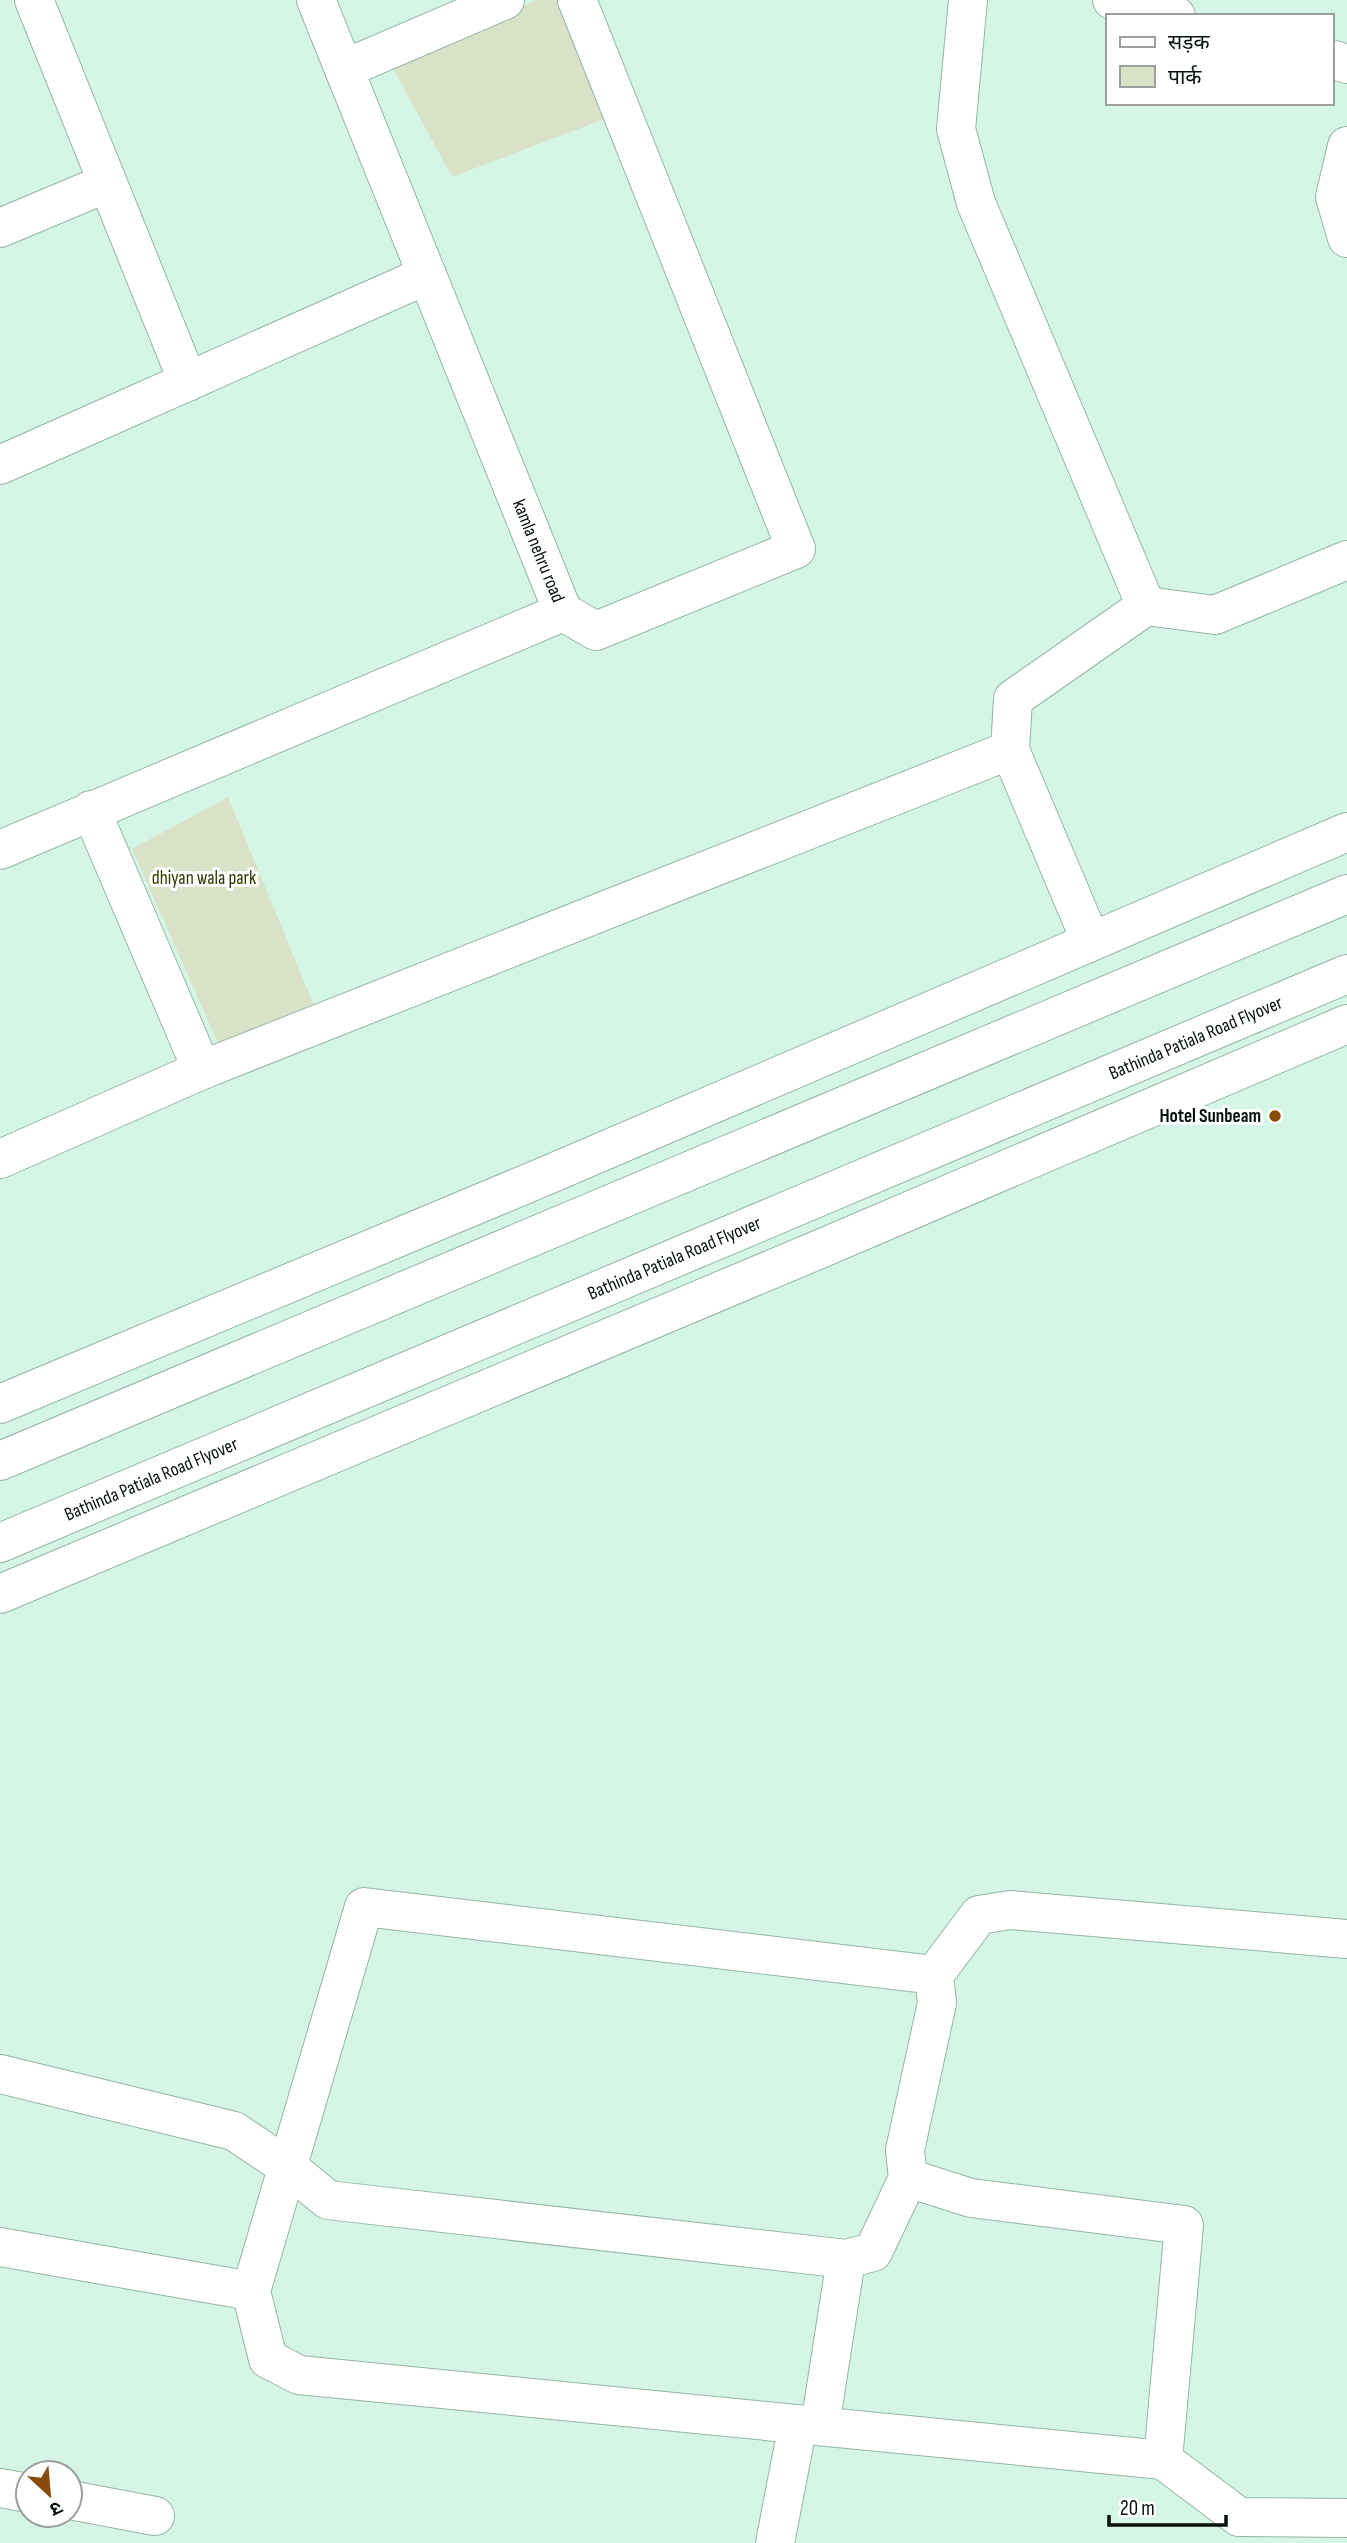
<svg xmlns="http://www.w3.org/2000/svg" width="1347" height="2543" font-family="'Sofia Sans Condensed','Noto Sans Devanagari',sans-serif">
	<style>
		.green { fill: #d9e2c7 }
		.lines { fill: none; stroke-linecap: round; stroke-linejoin: round }
		.minor-casing { stroke: #95b5a5; stroke-width: 40 }
		.highway-casing { stroke: #95b5a5; stroke-width: 40 }
		.minor { stroke: #fff; stroke-width: 38 }
		.highway { stroke: #fff; stroke-width: 38 }
		.poi-dot { fill: #884b0c; stroke: #fff; stroke-width: 2.5 }
		.labels { text-anchor: middle; dominant-baseline: central; stroke-width: 6; stroke-linejoin: round; paint-order: stroke }
		.street-label { font-size: 19px; fill: #06110c; stroke: #fff }
		.park-label { font-size: 19px; fill: #2e3a00; stroke: #fff }
		.poi-label { font-size: 19px; font-weight: bold; fill: #06110c; stroke: #fff; text-anchor: end }
	</style>
	<rect width="100%" height="100%" fill="#d5f6e6"/>
	<!-- green -->
	<g class="green">
		<polygon points="537,0 564,0 607,118 452,177 390,63"/>
		<polygon points="228,797 318,1015 225,1059 132,849"/>
	</g>
	<g class="lines">
		<defs>
			<g id="minor">
				<polyline points="34,0 188,382"/>
				<polyline points="968,0 956,129 976,203 1146,606 1013,699 1010,750"/>
				<polyline points="1112,0 1176,16"/>
				<polyline points="1331,59 1347,64"/>
				<polyline points="344,69 505,0"/>
				<polyline points="1347,146 1335,197 1347,238"/>
				<polyline points="0,228 107,183"/>
				<polyline points="0,465 427,275"/>
				<polyline points="1146,606 1215,615 1347,560"/>
				<polyline points="563,612 596,631 796,549 577,0"/>
				<polyline points="0,850 563,612 316,0"/>
				<polyline points="202,1070 1010,750 1084,925 1088,943"/>
				<polyline points="0,1159 202,1070 91,810"/>
				<polyline points="0,1404 550,1174 1347,832"/>
				<polyline points="0,1594 827,1246 1347,1024"/>
				<polyline points="934,1975 364,1907 251,2291 268,2359 299,2375 1163,2460 1239,2517 1347,2518"/>
				<polyline points="0,2074 234,2131 289,2168 328,2200 846,2259 873,2252 908,2178 905,2150 937,2003 934,1975 979,1915 1010,1910 1347,1939"/>
				<polyline points="908,2178 971,2198 1184,2225 1163,2460"/>
				<polyline points="0,2247 251,2291"/>
				<polyline points="820,2426 846,2259"/>
				<polyline points="0,2488 28,2493"/>
				<polyline points="70,2500 155,2516"/>
				<polyline points="775,2543 798,2424"/>
			</g>
			<g id="highway">
				<polyline points="0,1461 1347,894"/>
				<path id="s1" d="M 0,1543 L 1347,974"/>
			</g>
		</defs>
		<!-- minor casing -->
		<use href="#minor" class="minor-casing"/>
		<!-- highway casing -->
		<use href="#highway" class="highway-casing"/>
		<!-- minor -->
		<use href="#minor" class="minor"/>
		<!-- highway -->
		<use href="#highway" class="highway"/>
	</g>
	<!-- markers -->
	<circle class="poi-dot" cx="1275" cy="1116" r="7"/>
	<g class="labels">
		<!-- street labels -->
		<g class="street-label">
			<text transform="translate(538 551) rotate(68)">kamla nehru road</text>
			<text stroke="none"><textPath href="#s1" startOffset="1298">Bathinda Patiala Road Flyover</textPath></text>
			<text stroke="none"><textPath href="#s1" startOffset="732">Bathinda Patiala Road Flyover</textPath></text>
			<text stroke="none"><textPath href="#s1" startOffset="164">Bathinda Patiala Road Flyover</textPath></text>
		</g>
		<!-- park labels -->
		<g class="park-label">
			<text x="204" y="878">dhiyan wala park</text>
		</g>
		<!-- poi labels -->
		<g class="poi-label">
			<text x="1261" y="1116">Hotel Sunbeam</text>
		</g>
	</g>
	<!-- legend -->
	<rect x="1106" y="14" width="228" height="91" fill="#ffffff" stroke="#9ba09e" stroke-width="2"/>
	<rect x="1120" y="37" width="35" height="10" fill="#ffffff" stroke="#9ba09e" stroke-width="2"/>
	<text x="1168" y="49" font-size="21" fill="#06110c">सड़क</text>
	<rect x="1120" y="66" width="35" height="21" fill="#d9e2c7" stroke="#9ba09e" stroke-width="2"/>
	<text x="1168" y="84" font-size="21" fill="#06110c">पार्क</text>
	<!-- north arrow -->
	<g transform="translate(49 2494) rotate(154)"><circle r="33" fill="#ffffff" stroke="#9ba09e" stroke-width="2"/>
	<path d="M0-5L12 26L0 18L-12 26Z" fill="#884b0c"/>
	<text y="-10" font-size="19" font-weight="bold" text-anchor="middle" fill="#06110c">उ</text>
	</g>
	<!-- scale -->
	<path d="M1109 2515v10h117v-10" fill="none" stroke="#06110c" stroke-width="3.5"/>
	<text x="1120" y="2515" font-size="21" fill="#06110c" stroke="#ffffff" stroke-width="5" paint-order="stroke">20 m</text>
</svg>
